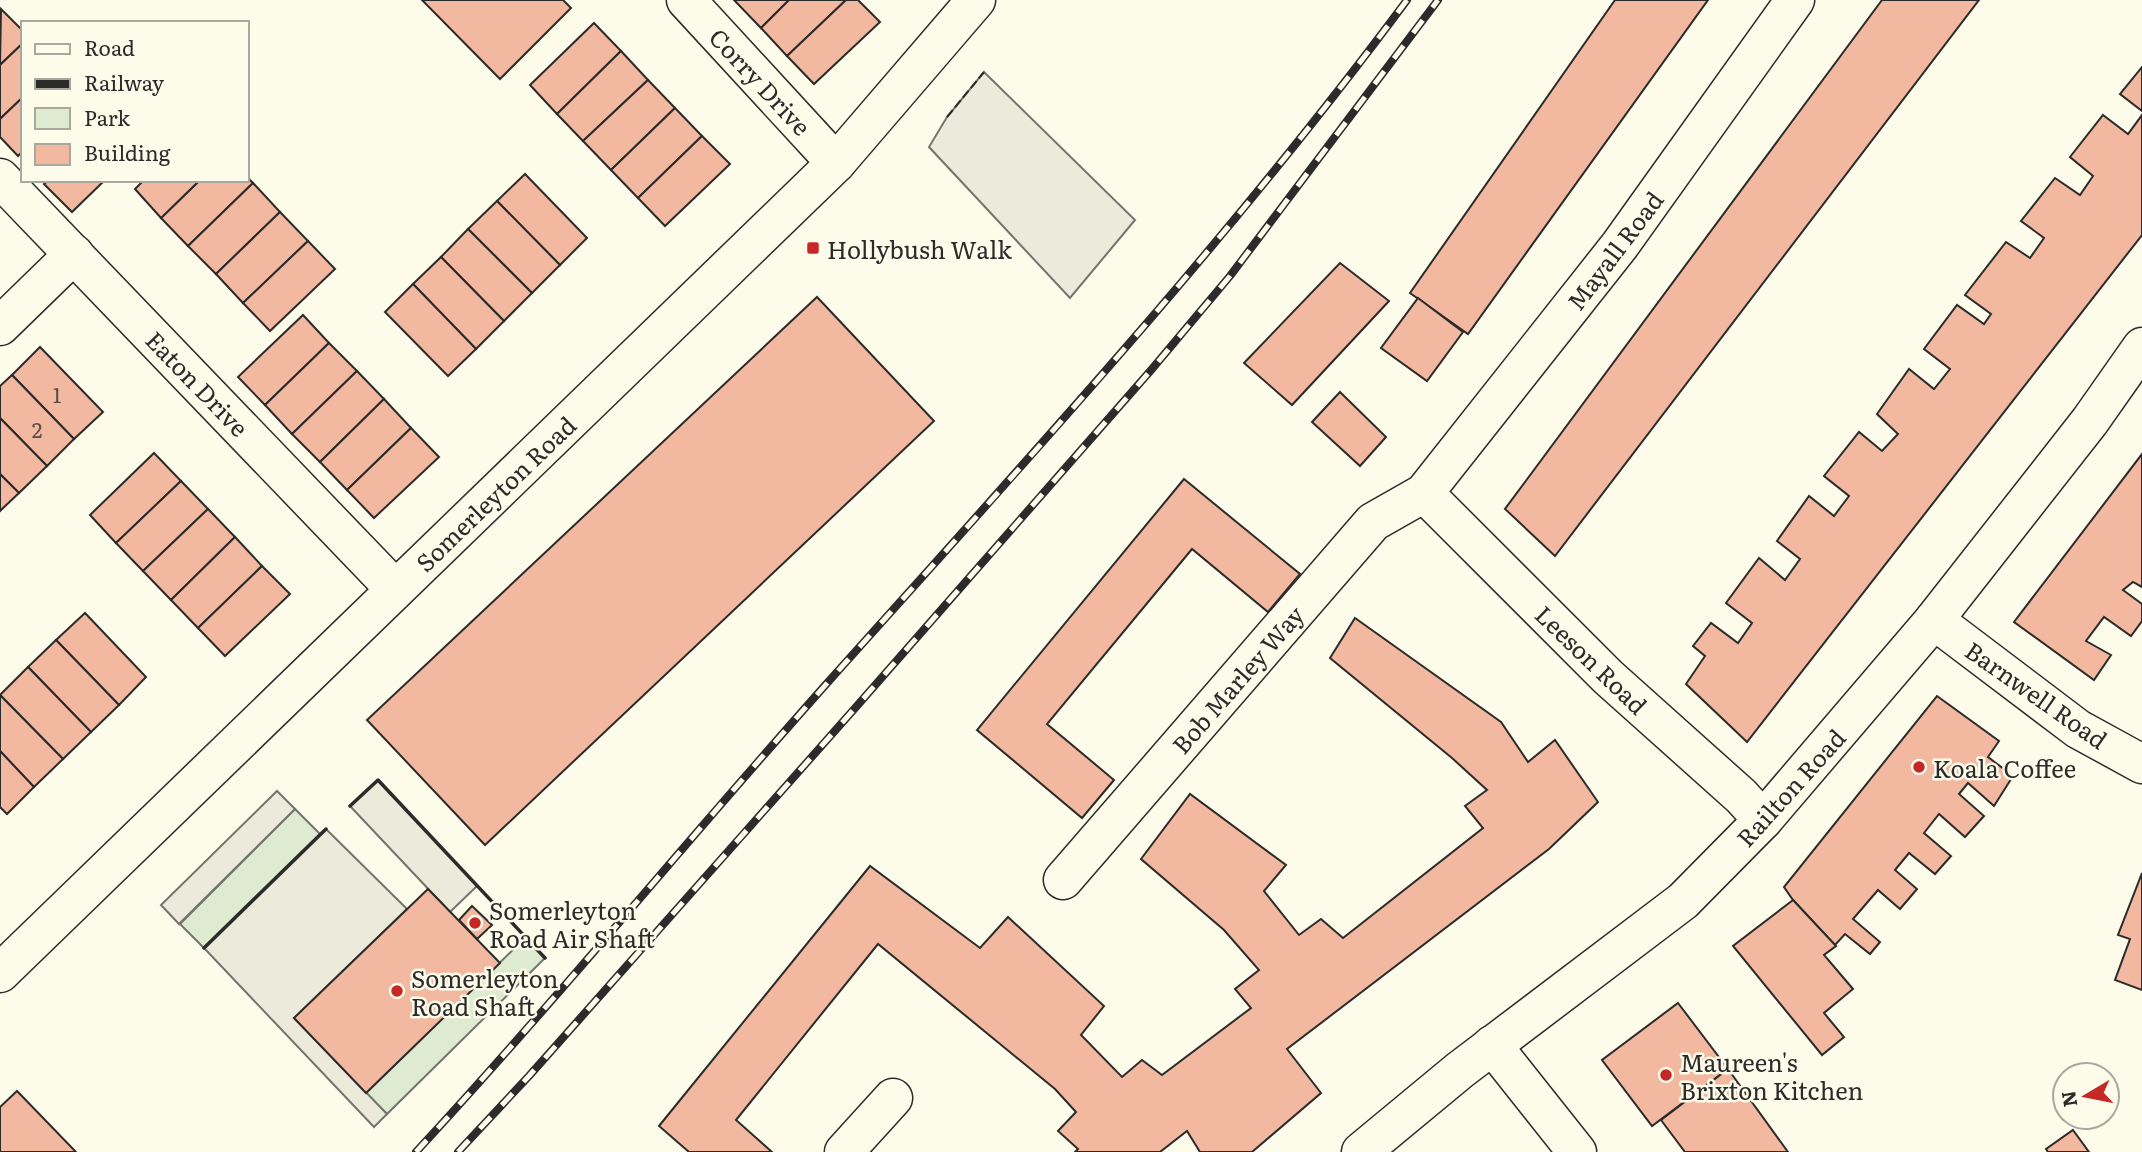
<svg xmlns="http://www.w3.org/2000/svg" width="2142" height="1152" font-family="Literata,serif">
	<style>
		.green { fill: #deebd1; stroke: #74746e; stroke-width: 2 }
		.parking { fill: #eceadb; stroke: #74746e; stroke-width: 2 }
		.building { fill: #f2b8a0; stroke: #2b2b2b; stroke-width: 2 }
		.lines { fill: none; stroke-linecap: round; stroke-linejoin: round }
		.street-casing { stroke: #2b2b2b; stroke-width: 41 }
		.street { stroke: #fdfbea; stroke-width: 38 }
		.rail-casing { stroke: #2b2b2b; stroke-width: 8 }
		.rail { stroke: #fdfbea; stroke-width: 5; stroke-dasharray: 16; stroke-linecap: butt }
		.fence { stroke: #2b2b2b; stroke-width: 2; stroke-dasharray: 9 3.5; stroke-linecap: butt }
		.wall { stroke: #2b2b2b; stroke-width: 3.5 }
		.poi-dot { fill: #c62828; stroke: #fdfbea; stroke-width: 2.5 }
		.labels { text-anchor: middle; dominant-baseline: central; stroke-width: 5; stroke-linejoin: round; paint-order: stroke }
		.number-label { font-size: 21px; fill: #5d4e48 }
		.street-label { font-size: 24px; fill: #2b2b2b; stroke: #fdfbea }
		.poi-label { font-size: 24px; fill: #2b2b2b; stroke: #fdfbea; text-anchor: start }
	</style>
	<rect width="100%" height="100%" fill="#fdfbea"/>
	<!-- green -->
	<g class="green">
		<polygon points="295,809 320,834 204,948 180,924"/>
		<polygon points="525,938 545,958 387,1114 366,1093"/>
	</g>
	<!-- parking -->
	<g class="parking">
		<polygon points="984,72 1135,220 1070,298 929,147 947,117"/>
		<polygon points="378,780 477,886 450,912 350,806"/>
		<polygon points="277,791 295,809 179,924 161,905"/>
		<polygon points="326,829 407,909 294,1018 387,1114 374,1127 204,948"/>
	</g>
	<!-- building -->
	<g class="building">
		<polygon points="422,0 563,0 571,8 500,79"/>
		<polygon points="734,0 789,0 761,28"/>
		<polygon points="789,0 846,0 787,56 761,28"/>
		<polygon points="846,0 858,0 880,22 814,84 787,56"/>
		<polygon points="1615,0 1708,0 1468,334 1410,293"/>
		<polygon points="1882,0 1979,0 1555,556 1505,509"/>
		<polygon points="1,9 23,31 23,43 0,65"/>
		<polygon points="594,23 621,51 557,114 530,85"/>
		<polygon points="23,43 23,97 0,119 0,65"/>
		<polygon points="621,51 648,80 583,141 557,114"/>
		<polygon points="2142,67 2142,111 2120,94"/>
		<polygon points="648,80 675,108 611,170 583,141"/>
		<polygon points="23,97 23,151 18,156 0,137 0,119"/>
		<polygon points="675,108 702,136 638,198 611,170"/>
		<polygon points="2103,115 2128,134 2142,115 2142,235 1747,742 1686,684 1705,656 1693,646 1711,623 1738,643 1752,623 1726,603 1759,558 1785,580 1800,559 1777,541 1809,496 1834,516 1849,496 1824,476 1859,432 1882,451 1898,434 1877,414 1909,369 1934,389 1950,369 1924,349 1957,305 1984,324 1991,314 1965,295 2006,242 2030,258 2044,238 2021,221 2055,178 2080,195 2093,176 2070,157"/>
		<polygon points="702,136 730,164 665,226 638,198"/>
		<polygon points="525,174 587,238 560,265 497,201"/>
		<polygon points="247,177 253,183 188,246 161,218 200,180 247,180"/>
		<polygon points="49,180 105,180 72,212 44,184"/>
		<polygon points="144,180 200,180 161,218 135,189"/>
		<polygon points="253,183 280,212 216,274 188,246"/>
		<polygon points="497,201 560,265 532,293 468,229"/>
		<polygon points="280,212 308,241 243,303 216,274"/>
		<polygon points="468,229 532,293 504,321 441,257"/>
		<polygon points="308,241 335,269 270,331 243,303"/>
		<polygon points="441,257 504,321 476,349 413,284"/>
		<polygon points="1340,263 1389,301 1292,405 1244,363"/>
		<polygon points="413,284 476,349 448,376 385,312"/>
		<polygon points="817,297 934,421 485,845 367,720"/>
		<polygon points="1418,298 1463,332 1427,381 1381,348"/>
		<polygon points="303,315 329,343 265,405 238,377"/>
		<polygon points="329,343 357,371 292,434 265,405"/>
		<polygon points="40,347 103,412 74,439 12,375"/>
		<polygon points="357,371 384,399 320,462 292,434"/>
		<polygon points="12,375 74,439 47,466 0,418 0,386"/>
		<polygon points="1340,392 1386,437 1360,466 1312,422"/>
		<polygon points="384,399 411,428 347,490 320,462"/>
		<polygon points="0,418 47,466 19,493 0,474"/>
		<polygon points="411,428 439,457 374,518 347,490"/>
		<polygon points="154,453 181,481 116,543 90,515"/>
		<polygon points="2142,454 2142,587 2133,582 2123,590 2142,604 2142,621 2131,636 2104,617 2086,641 2111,655 2094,680 2014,622"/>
		<polygon points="0,474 19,493 0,511"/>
		<polygon points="1184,479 1300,574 1268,612 1192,549 1047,724 1114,780 1082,818 977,730"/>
		<polygon points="181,481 208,509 143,571 116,543"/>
		<polygon points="208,509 235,537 171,600 143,571"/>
		<polygon points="235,537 262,566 198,628 171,600"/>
		<polygon points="262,566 290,594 225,656 198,628"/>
		<polygon points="85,613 146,677 119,705 56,640"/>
		<polygon points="1355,618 1501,722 1528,762 1555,740 1598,802 1549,849 1287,1049 1321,1093 1252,1152 1200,1152 1187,1131 1160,1152 1075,1152 1078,1149 1058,1131 1076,1112 1055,1089 878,944 736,1120 772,1152 689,1152 659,1126 870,866 980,948 1008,917 1104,1006 1081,1035 1122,1077 1142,1060 1162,1075 1251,1008 1235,989 1259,970 1224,930 1141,859 1190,794 1286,865 1264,891 1299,935 1321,919 1343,938 1483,828 1465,806 1487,790 1452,758 1330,658"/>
		<polygon points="56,640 119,705 91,732 28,667"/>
		<polygon points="28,667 91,732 63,759 0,695"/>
		<polygon points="0,695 63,759 34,787 0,751"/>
		<polygon points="1937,696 1999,741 1988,757 2013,776 1994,806 1968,783 1959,794 1984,816 1965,837 1939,814 1924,833 1951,856 1935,874 1909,853 1895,870 1917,889 1900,909 1878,890 1853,919 1880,942 1870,954 1845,934 1835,945 1793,900 1784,887"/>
		<polygon points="0,751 34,787 7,814 0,807"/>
		<polygon points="2142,873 2142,990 2115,980 2130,939 2118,935"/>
		<polygon points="428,889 500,963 366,1093 294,1018"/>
		<polygon points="1793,900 1836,946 1824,955 1853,989 1824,1013 1844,1037 1822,1055 1733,946"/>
		<polygon points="472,906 492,925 477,939 459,920"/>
		<polygon points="1678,1003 1728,1069 1652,1126 1602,1060"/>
		<polygon points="1728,1069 1788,1152 1685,1152 1661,1120"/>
		<polygon points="17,1091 76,1152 0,1152 0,1107"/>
		<polygon points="2073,1130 2089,1152 2048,1152 2046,1149"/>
	</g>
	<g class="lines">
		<defs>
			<g id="street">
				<polyline points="686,0 836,163"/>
				<polyline points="0,178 395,589"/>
				<polyline points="0,326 74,254"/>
				<polyline points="1424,493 1608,677 1741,796 1763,820"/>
				<polyline points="1934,620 2078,729 2142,764"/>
				<polyline points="1063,880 1373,522 1424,493 1620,245 1795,0"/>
				<polyline points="0,973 836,163 976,0"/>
				<polyline points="1492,1045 1577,1152"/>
				<polyline points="844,1152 893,1098"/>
				<polyline points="1361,1152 1460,1070 1683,901 1763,820 1934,620 2090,421 2142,347"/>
			</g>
		</defs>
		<!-- street casing -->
		<use href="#street" class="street-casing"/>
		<!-- street -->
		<use href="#street" class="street"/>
		<defs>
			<g id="rail">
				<path d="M 416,1152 C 558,998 690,837 829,681 C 1028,459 1229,240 1407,0"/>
				<polyline points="458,1152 529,1076 856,707 1152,369 1230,276 1438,0"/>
			</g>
		</defs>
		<!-- rail casing -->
		<use href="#rail" class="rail-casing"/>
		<!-- rail -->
		<use href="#rail" class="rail"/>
		<!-- fence -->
		<polyline class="fence" points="947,117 984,72"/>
		<!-- wall -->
		<g class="wall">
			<polyline points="350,806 378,780 545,958"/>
			<polyline points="204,948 326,829"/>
		</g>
	</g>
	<!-- markers -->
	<g class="poi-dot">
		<rect x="806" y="241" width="14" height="14" rx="3.5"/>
		<circle cx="1919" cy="767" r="7"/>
		<circle cx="475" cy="923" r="7"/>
		<circle cx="397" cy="991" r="7"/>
		<circle cx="1666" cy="1075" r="7"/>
	</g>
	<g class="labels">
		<!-- number labels -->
		<g class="number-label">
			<text x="57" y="393">1</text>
			<text x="37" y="428">2</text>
		</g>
		<!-- street labels -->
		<g class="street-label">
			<text transform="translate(761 81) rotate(47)">Corry Drive</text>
			<text transform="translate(1614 250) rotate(-53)">Mayall Road</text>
			<text transform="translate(198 383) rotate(46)">Eaton Drive</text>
			<text transform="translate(495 493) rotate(-44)">Somerleyton Road</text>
			<text transform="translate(1592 659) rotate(44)">Leeson Road</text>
			<text transform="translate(1237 679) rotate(-49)">Bob Marley Way</text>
			<text transform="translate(2037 694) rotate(35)">Barnwell Road</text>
			<text transform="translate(1790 787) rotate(-48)">Railton Road</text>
		</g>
		<!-- poi labels -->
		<g class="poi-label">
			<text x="827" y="248">Hollybush Walk</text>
			<text x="1933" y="767">Koala Coffee</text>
			<text x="489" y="909">Somerleyton<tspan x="489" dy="28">Road Air Shaft</tspan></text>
			<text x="411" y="977">Somerleyton<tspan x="411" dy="28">Road Shaft</tspan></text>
			<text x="1680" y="1061">Maureen's<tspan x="1680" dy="28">Brixton Kitchen</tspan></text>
		</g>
	</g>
	<!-- legend -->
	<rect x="21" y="21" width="228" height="161" fill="#fdfbea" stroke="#a9a89e" stroke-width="2"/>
	<rect x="35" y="44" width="35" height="10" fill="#fdfbea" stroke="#a9a89e" stroke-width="2"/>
	<text x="84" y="56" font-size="21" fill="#2b2b2b">Road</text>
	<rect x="35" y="79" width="35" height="10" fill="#2b2b2b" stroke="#a9a89e" stroke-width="2"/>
	<text x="84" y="91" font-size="21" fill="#2b2b2b">Railway</text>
	<rect x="35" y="108" width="35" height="21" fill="#deebd1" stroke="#a9a89e" stroke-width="2"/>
	<text x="84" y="126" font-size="21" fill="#2b2b2b">Park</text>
	<rect x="35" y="144" width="35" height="21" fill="#f2b8a0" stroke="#a9a89e" stroke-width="2"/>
	<text x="84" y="161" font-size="21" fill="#2b2b2b">Building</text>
	<!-- north arrow -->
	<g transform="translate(2086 1096) rotate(260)"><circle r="33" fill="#fdfbea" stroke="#a9a89e" stroke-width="2"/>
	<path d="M0-5L12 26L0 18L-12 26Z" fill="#c62828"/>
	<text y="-10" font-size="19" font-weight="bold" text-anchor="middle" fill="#2b2b2b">N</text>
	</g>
</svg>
